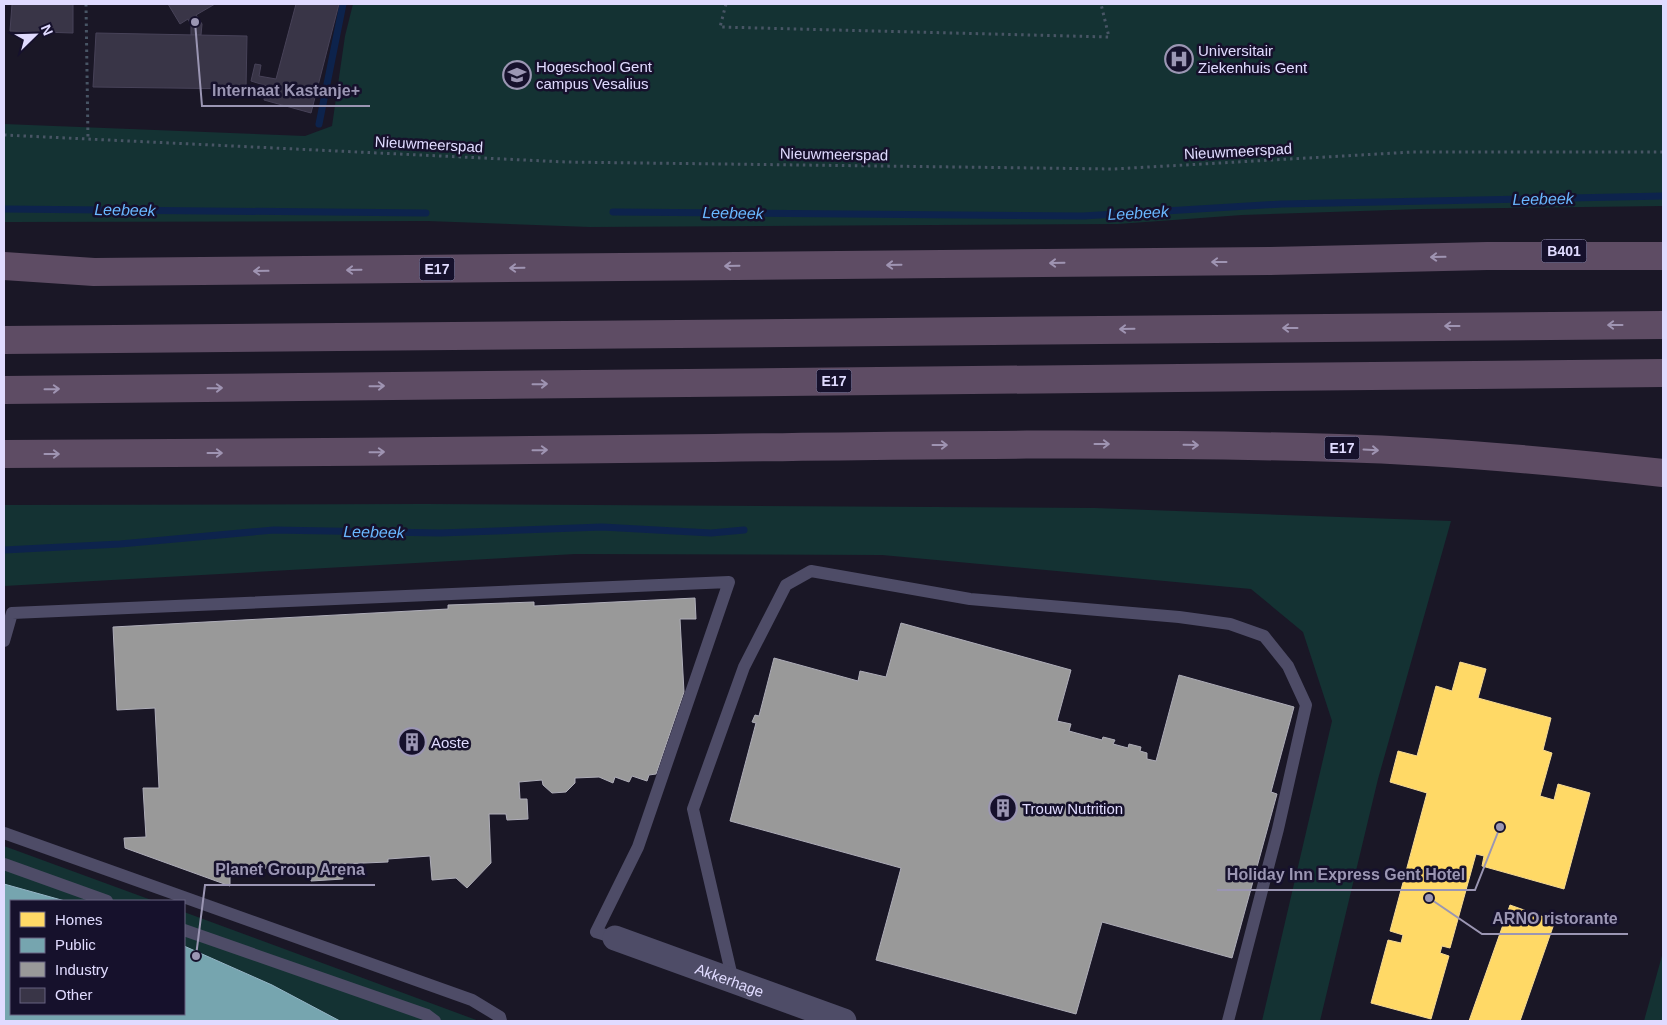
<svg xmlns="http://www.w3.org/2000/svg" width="1667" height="1025" font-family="Helvetica,sans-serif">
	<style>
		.green { fill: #143233 }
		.homes { fill: #ffd966; stroke: #f6da94 }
		.public { fill: #76a5af; stroke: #96b5c7 }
		.industry { fill: #999; stroke: #aeadb8 }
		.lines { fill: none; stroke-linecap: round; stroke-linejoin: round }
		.stream { stroke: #0d234c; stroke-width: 7 }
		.building { fill: #393547; stroke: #474258 }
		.path { stroke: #485565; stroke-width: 3; stroke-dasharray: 2.5 4; stroke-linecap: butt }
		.service { stroke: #4e4c67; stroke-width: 12 }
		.minor { stroke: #4e4c67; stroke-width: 25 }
		.motorway { stroke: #5e4c64; stroke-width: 28 }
		.oneway { stroke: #9f94b2 }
		.labels { text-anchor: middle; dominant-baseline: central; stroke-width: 5; stroke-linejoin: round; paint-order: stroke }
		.shield { fill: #16112c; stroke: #a39ec0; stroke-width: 1 }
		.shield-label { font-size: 14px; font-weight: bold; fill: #e0dbff }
		.poi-label { font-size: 15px; fill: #e0dbff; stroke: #16112c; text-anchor: start }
		.street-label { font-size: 15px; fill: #e0dbff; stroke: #16112c }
		.water-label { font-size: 16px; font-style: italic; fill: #69b7ff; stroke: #16112c }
		.leader { fill: none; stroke: #9b96b3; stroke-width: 2 }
		.callout-dot { fill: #9b96b3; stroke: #16112c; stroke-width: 2 }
		.callout-label { font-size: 16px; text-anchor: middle; font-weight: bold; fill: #9b96b3; stroke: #16112c; stroke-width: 5; stroke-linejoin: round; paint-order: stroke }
	</style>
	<rect width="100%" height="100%" fill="#1a1726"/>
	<!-- green -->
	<g class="green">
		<polygon points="353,4 1663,4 1663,206 1422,209 1242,215 1118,224 590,227 427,221 4,222 4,124 305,136 332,126 345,36"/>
		<polygon points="425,504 1095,508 1451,521 1378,779 1320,1021 1262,1021 1332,721 1303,632 1251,589 882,555 575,554 4,586 4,505"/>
		<polygon points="4,846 154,901 11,901 11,1014 184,1014 184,912 479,1021 4,1021"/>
		<polygon points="1663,952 1663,1021 1644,1021"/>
	</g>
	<!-- homes -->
	<g class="homes">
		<polygon points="1460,662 1486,669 1478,698 1551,718 1543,750 1552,753 1540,796 1554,800 1558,784 1590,793 1564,889 1482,866 1484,856 1476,854 1450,948 1442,946 1440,953 1449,956 1431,1019 1371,1003 1388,940 1401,943 1403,935 1390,931 1427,793 1390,782 1398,751 1417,756 1436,686 1452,691"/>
		<polygon points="1510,905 1555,921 1520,1021 1469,1021"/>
	</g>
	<!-- public -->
	<polygon class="public" points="4,884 65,901 11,901 11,1014 184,1014 184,946 272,985 340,1021 4,1021"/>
	<!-- industry -->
	<g class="industry">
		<polygon points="695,598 696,619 680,619 684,692 656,774 649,775 647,781 632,776 629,782 615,777 613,783 599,777 575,778 575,783 566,792 552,793 543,785 542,780 519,782 520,799 527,799 528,819 507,820 506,814 489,814 491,863 467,888 456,878 432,880 430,856 388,859 388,862 341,864 343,879 311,881 310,866 230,870 230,886 125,848 124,838 146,837 143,788 159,788 155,708 117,710 113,627 448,609 448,605 534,602 534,606"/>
		<polygon points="901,623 1071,670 1057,721 1071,724 1069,731 1102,740 1103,737 1115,740 1113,744 1128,748 1129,744 1141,747 1140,751 1147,753 1147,759 1156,761 1179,675 1294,707 1271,792 1277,794 1232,958 1102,922 1076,1014 876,960 901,868 730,821 756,723 752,722 755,715 759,716 774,658 858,681 860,671 886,677"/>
	</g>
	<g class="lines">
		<!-- stream -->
		<g class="stream">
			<polyline points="319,124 343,4"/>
			<polyline points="4,209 426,213"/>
			<polyline points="613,212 1083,216 1282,204 1663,196"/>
			<polyline points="4,550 120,544 274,530 440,533 602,527 711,533 744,530"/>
		</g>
	</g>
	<!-- building -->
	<g class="building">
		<polygon points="12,4 73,4 73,33 10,31"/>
		<polygon points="168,4 215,4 196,15 202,24 201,35 191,35 191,25 188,19 180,24"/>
		<polygon points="296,4 339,4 311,113 264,100 267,86 251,81 255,64 261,65 259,76 276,79"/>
		<polygon points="96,33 247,36 246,89 93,87"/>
	</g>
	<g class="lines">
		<!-- path -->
		<g class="path">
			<polyline points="86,4 88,140"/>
			<polyline points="726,4 720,27 1109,37 1101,4"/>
			<polyline points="4,135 565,162 1114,169 1413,152 1663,152"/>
		</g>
		<!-- service -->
		<g class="service">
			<polyline points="4,641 12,613 729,582 638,847 596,932 615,938"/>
			<polyline points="4,833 472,1000 500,1017 501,1021"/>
			<polyline points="4,864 107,901"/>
			<polyline points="184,930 427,1015 435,1021"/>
			<polyline points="733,981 693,809 744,667 786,585 811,571 970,599 1179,617 1230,624 1264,636 1288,666 1306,705 1278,829 1228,1021"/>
		</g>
		<!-- minor -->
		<path class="minor" id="s1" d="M 615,938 L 844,1021"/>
		<!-- motorway -->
		<g class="motorway">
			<polyline points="4,266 94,272 1268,261 1487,256 1663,256"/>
			<polyline points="4,340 1663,325"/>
			<polyline points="4,390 1663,373"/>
			<path d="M 4,454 C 240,453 477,451 713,448 C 922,445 1130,442 1339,448 C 1447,451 1555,461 1663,473"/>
		</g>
	</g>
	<!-- one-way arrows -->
	<defs><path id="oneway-shaft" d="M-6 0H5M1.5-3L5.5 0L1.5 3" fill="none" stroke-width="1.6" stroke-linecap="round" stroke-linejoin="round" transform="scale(1.25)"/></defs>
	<g class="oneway">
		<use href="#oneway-shaft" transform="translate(1438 257) rotate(179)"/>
		<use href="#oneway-shaft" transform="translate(1219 262) rotate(180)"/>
		<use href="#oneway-shaft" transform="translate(1057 263) rotate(179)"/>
		<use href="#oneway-shaft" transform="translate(894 265) rotate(179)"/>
		<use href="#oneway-shaft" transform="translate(732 266) rotate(179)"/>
		<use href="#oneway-shaft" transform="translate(517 268) rotate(179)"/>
		<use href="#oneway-shaft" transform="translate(354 270) rotate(179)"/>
		<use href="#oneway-shaft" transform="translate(261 271) rotate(179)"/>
		<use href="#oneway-shaft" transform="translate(1615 325) rotate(180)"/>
		<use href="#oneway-shaft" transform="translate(1452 326) rotate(180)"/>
		<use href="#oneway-shaft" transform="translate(1290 328) rotate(180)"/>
		<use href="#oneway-shaft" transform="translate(1127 329) rotate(179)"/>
		<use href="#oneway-shaft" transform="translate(540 384) rotate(-1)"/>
		<use href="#oneway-shaft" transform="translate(377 386) rotate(-1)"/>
		<use href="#oneway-shaft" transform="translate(215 388) rotate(-1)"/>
		<use href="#oneway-shaft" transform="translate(52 389) rotate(-1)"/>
		<use href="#oneway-shaft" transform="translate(1102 444)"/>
		<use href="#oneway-shaft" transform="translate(940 445)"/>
		<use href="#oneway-shaft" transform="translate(1191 445) rotate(1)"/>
		<use href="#oneway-shaft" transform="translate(540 450) rotate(-1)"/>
		<use href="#oneway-shaft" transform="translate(1371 450) rotate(3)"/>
		<use href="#oneway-shaft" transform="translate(377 452) rotate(-1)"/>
		<use href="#oneway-shaft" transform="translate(215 453)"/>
		<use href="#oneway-shaft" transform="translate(52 454)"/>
	</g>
	<!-- icons -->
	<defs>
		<symbol id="hospital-ring" viewBox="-11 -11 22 22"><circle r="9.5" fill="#16112c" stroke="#9b96b3" stroke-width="1.5"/><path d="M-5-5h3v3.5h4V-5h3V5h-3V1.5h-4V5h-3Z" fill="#9b96b3"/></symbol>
		<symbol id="university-ring" viewBox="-11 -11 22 22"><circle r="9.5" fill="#16112c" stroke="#9b96b3" stroke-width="1.5"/><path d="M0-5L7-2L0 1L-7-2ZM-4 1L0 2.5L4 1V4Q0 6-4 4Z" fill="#9b96b3"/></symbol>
		<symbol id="building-ring" viewBox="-11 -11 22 22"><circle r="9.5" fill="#16112c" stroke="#9b96b3" stroke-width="1.5"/><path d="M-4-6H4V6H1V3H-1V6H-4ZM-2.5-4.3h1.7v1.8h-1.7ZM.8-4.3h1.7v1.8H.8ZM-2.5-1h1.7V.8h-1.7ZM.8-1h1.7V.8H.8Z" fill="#9b96b3"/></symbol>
	</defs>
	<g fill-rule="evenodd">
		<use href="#hospital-ring" x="1163" y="43" width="32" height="32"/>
		<use href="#university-ring" x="501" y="59" width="32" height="32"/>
		<use href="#building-ring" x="396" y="726" width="32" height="32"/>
		<use href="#building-ring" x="987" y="792" width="32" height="32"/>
	</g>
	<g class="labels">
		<!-- shield labels -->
		<g class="shield">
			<rect x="1541.5" y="239.5" width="45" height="23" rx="4"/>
			<rect x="419.5" y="257.5" width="35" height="23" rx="4"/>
			<rect x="816.5" y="369.5" width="35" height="23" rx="4"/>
			<rect x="1324.5" y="436.5" width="35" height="23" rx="4"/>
		</g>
		<g class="shield-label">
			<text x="1564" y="251">B401</text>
			<text x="437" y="269">E17</text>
			<text x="834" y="381">E17</text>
			<text x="1342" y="448">E17</text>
		</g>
		<!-- poi labels -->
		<g class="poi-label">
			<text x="1198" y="50">Universitair<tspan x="1198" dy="17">Ziekenhuis Gent</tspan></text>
			<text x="536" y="66">Hogeschool Gent<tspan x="536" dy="17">campus Vesalius</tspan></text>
			<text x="431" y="742">Aoste</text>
			<text x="1022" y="808">Trouw Nutrition</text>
		</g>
		<!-- street labels -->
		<g class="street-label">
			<text transform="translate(429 144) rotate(3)">Nieuwmeerspad</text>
			<text transform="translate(1238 151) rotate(-3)">Nieuwmeerspad</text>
			<text transform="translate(834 154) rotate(1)">Nieuwmeerspad</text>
			<text stroke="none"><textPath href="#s1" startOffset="122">Akkerhage</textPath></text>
		</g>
		<!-- water labels -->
		<g class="water-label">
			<text transform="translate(1543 199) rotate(-1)">Leebeek</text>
			<text transform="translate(125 210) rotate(1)">Leebeek</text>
			<text transform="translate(733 213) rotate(1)">Leebeek</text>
			<text transform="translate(1138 213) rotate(-3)">Leebeek</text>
			<text transform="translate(374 532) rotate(1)">Leebeek</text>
		</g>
	</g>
	<!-- callouts -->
	<path class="leader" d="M195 22L202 106H370M196 956L205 885H375M1500 827L1475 890H1217M1429 898L1482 934H1628"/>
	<g class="callout-dot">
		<circle cx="195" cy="22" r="5"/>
		<circle cx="196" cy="956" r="5"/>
		<circle cx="1500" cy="827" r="5"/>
		<circle cx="1429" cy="898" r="5"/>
	</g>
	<g class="callout-label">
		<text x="286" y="96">Internaat Kastanje+</text>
		<text x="290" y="875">Planet Group Arena</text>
		<text x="1346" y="880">Holiday Inn Express Gent Hotel</text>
		<text x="1555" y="924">ARNO ristorante</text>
	</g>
	<!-- border -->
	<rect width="1667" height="1025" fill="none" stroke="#e0dbff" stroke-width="10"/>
	<!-- legend -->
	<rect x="10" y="900" width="175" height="115" fill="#16112c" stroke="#676280"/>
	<rect x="20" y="912" width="25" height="15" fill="#ffd966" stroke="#676280"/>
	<text x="55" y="925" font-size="15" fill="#e0dbff">Homes</text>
	<rect x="20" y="938" width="25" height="15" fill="#76a5af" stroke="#676280"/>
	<text x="55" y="950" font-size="15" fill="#e0dbff">Public</text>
	<rect x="20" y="962" width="25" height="15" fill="#999999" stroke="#676280"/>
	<text x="55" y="975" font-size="15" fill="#e0dbff">Industry</text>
	<rect x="20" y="988" width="25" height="15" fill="#393547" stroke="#676280"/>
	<text x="55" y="1000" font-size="15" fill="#e0dbff">Other</text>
	<!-- north arrow -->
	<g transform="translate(35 35) rotate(67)" stroke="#16112c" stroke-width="4" paint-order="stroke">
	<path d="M0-4L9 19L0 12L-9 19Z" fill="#e0dbff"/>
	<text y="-8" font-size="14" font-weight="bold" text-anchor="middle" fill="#e0dbff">N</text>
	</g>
</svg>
